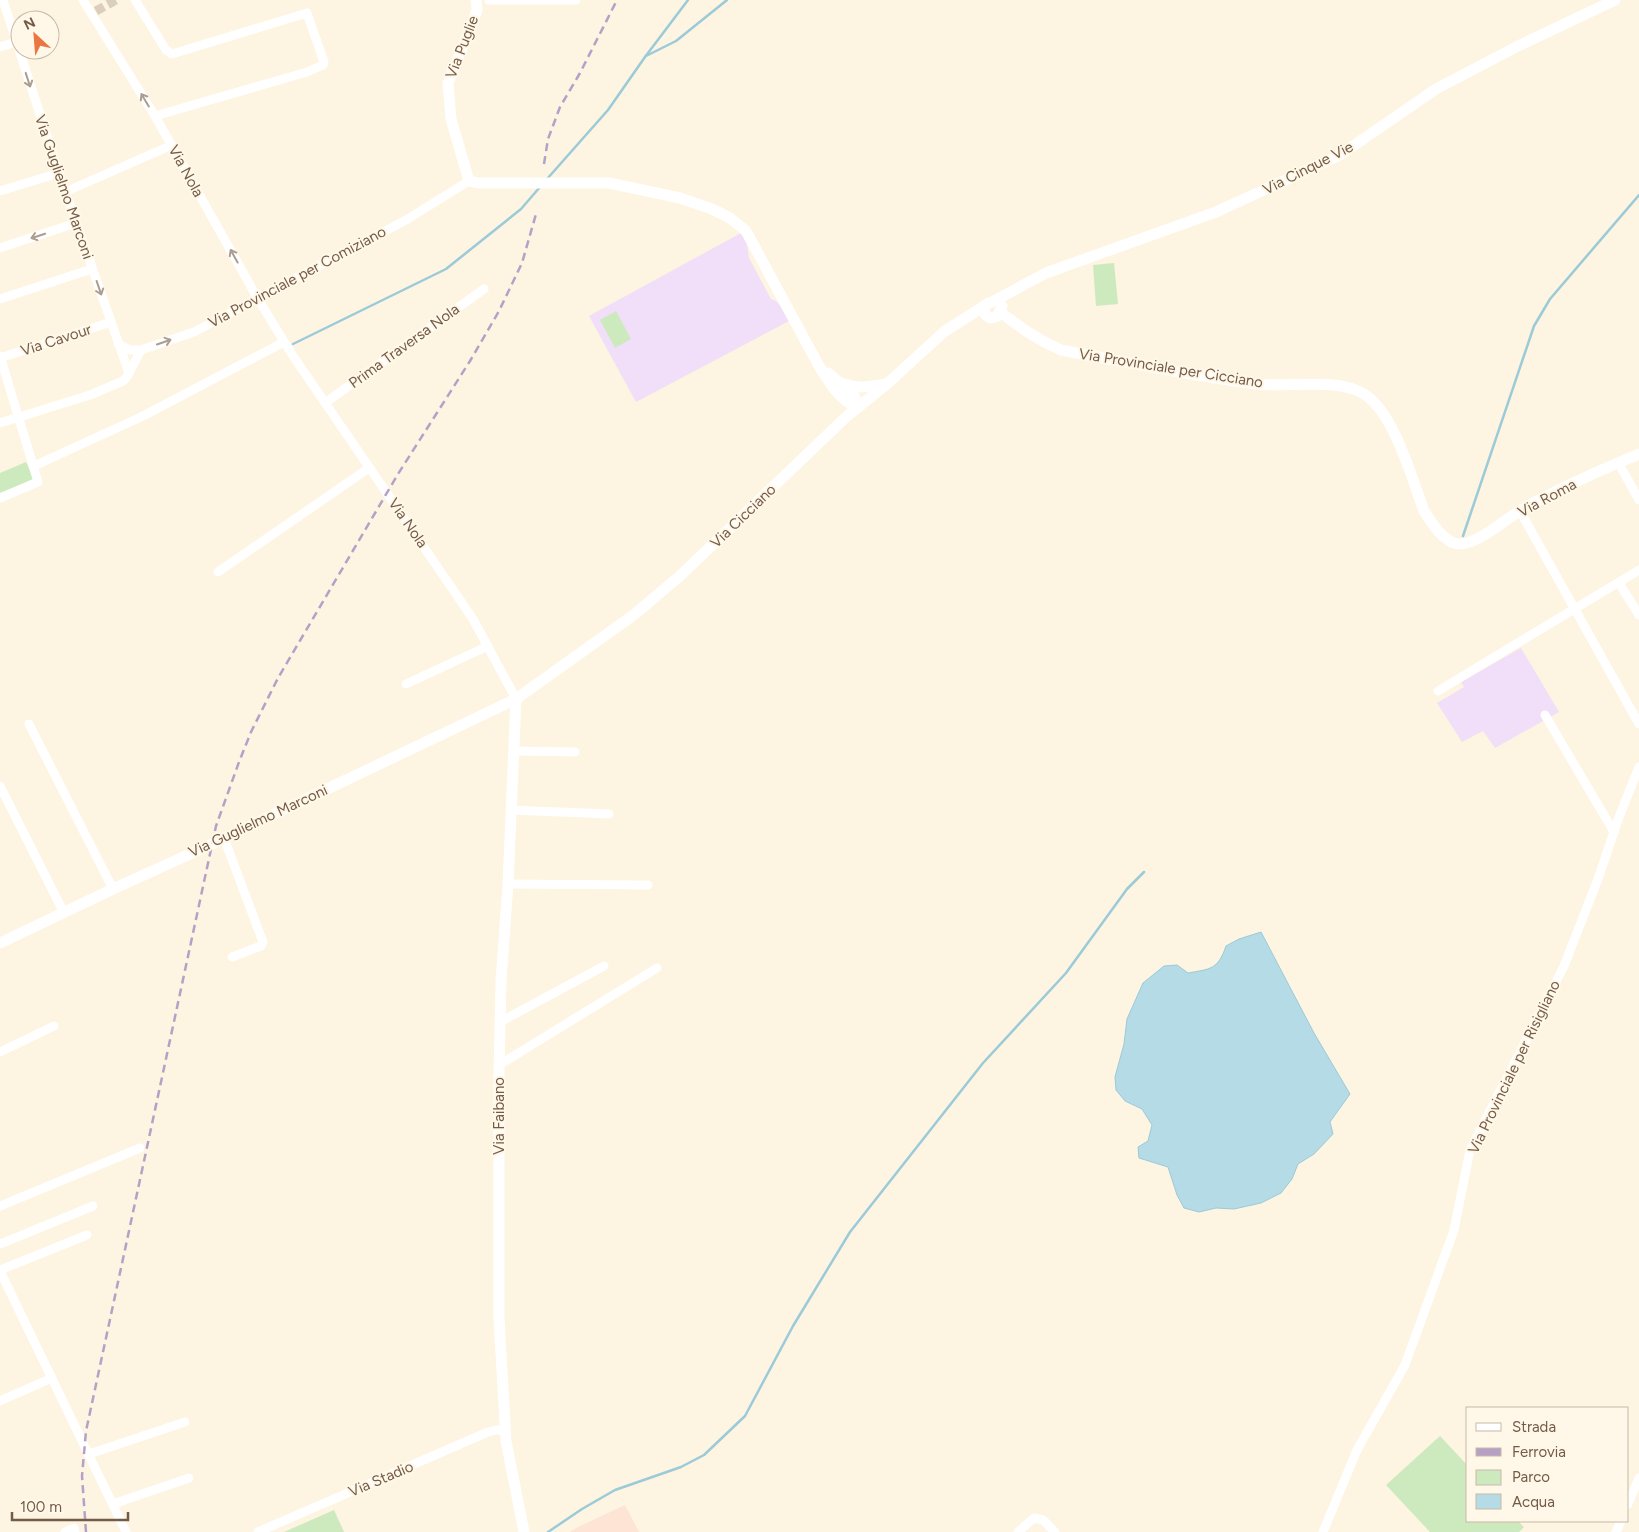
<svg xmlns="http://www.w3.org/2000/svg" width="1639" height="1532" font-family="Figtree,sans-serif">
	<style>
		.commercial { fill: #fde4d4 }
		.education { fill: #f1def9 }
		.green { fill: #cdeabf }
		.water { fill: #b5dbe6; stroke: #9bcad8 }
		.lines { fill: none; stroke-linecap: round; stroke-linejoin: round }
		.stream { stroke: #9bcad8; stroke-width: 2.5 }
		.minor-tunnel { stroke: #dbceba; stroke-width: 9; stroke-dasharray: 9 4.5; stroke-linecap: butt }
		.minor { stroke: #fff; stroke-width: 9 }
		.tertiary { stroke: #fff; stroke-width: 11 }
		.rail { stroke: #b7a0c6; stroke-width: 2.5; stroke-dasharray: 8 5; stroke-linecap: butt }
		.oneway { stroke: #ac9d91 }
		.labels { text-anchor: middle; dominant-baseline: central; stroke-width: 4; stroke-linejoin: round; paint-order: stroke }
		.street-label { font-size: 15px; fill: #745b47; stroke: #fff8e8 }
	</style>
	<rect width="100%" height="100%" fill="#fdf4e1"/>
	<!-- commercial -->
	<polygon class="commercial" points="625,1505 639,1532 570,1532 578,1527"/>
	<!-- education -->
	<g class="education">
		<polygon points="741,233 747,244 749,258 771,299 776,301 783,308 789,321 636,402 589,316"/>
		<polygon points="1521,648 1559,712 1495,748 1483,731 1462,742 1437,703 1464,687 1461,682"/>
	</g>
	<!-- green -->
	<g class="green">
		<polygon points="1114,263 1118,304 1096,306 1093,265"/>
		<polygon points="616,311 631,339 615,348 600,320"/>
		<polygon points="26,462 34,479 0,494 0,473"/>
		<polygon points="1440,1436 1468,1466 1468,1521 1518,1521 1524,1527 1519,1532 1430,1532 1386,1485"/>
		<polygon points="334,1510 344,1532 284,1532"/>
	</g>
	<!-- water -->
	<path class="water" d="M 1261,932 L 1314,1033 L 1350,1094 L 1330,1122 L 1333,1134 L 1314,1154 L 1298,1164 L 1292,1179 L 1281,1193 L 1261,1203 L 1234,1209 L 1216,1208 L 1199,1212 L 1184,1208 L 1177,1195 L 1168,1167 L 1139,1158 L 1138,1147 L 1148,1141 L 1152,1125 L 1142,1109 L 1125,1101 L 1116,1090 L 1115,1077 L 1124,1044 L 1127,1019 L 1143,983 L 1164,966 L 1177,965 L 1188,973 C 1210,969 1218,970 1226,946 L 1239,939 Z"/>
	<g class="lines">
		<!-- stream -->
		<g class="stream">
			<polyline points="646,56 676,41 727,0"/>
			<polyline points="547,179 608,110 645,57 688,0"/>
			<polyline points="293,344 446,269 521,209 540,187"/>
			<polyline points="1463,536 1534,326 1550,299 1639,195"/>
			<polyline points="548,1532 582,1509 615,1490 681,1467 704,1455 745,1416 793,1326 850,1232 983,1063 1066,973 1127,889 1144,872"/>
		</g>
		<!-- minor-tunnel -->
		<polyline class="minor-tunnel" points="96,11 116,0"/>
		<!-- minor -->
		<g class="minor">
			<polyline points="3,0 59,173 129,373"/>
			<polyline points="83,0 155,116 258,299 291,353 473,619 516,699"/>
			<polyline points="135,0 166,50 172,54 307,13 324,62 323,65 307,72 155,116"/>
			<polyline points="489,0 576,0"/>
			<polyline points="0,47 16,42"/>
			<polyline points="0,191 59,173"/>
			<polyline points="65,192 172,145"/>
			<polyline points="0,248 76,223"/>
			<polyline points="0,299 92,269"/>
			<polyline points="118,344 130,350 141,350 194,332 406,220 469,181"/>
			<polyline points="0,356 38,482 0,498"/>
			<polyline points="0,358 111,322"/>
			<polyline points="325,403 484,289"/>
			<polyline points="0,423 90,395 123,381 127,377 141,350"/>
			<polyline points="1618,462 1639,500"/>
			<polyline points="34,466 143,416 284,342"/>
			<polyline points="1520,511 1639,724"/>
			<polyline points="218,572 369,468"/>
			<polyline points="1619,583 1639,615"/>
			<polyline points="406,684 488,646"/>
			<polyline points="1438,691 1639,570"/>
			<polyline points="1545,715 1614,832"/>
			<polyline points="29,724 113,889"/>
			<polyline points="514,751 575,752"/>
			<polyline points="0,786 64,913"/>
			<polyline points="511,810 609,814"/>
			<polyline points="224,838 263,942 261,946 232,957"/>
			<polyline points="508,884 648,885"/>
			<polyline points="500,1022 604,966"/>
			<polyline points="0,1052 54,1026"/>
			<polyline points="499,1065 657,968"/>
			<polyline points="0,1206 140,1148"/>
			<polyline points="0,1244 93,1206"/>
			<polyline points="0,1270 87,1235"/>
			<polyline points="0,1271 126,1532"/>
			<polyline points="0,1401 52,1378"/>
			<polyline points="89,1454 185,1422"/>
			<polyline points="113,1504 189,1478"/>
			<polyline points="1628,1504 1639,1478"/>
			<polyline points="65,1532 74,1528 75,1532"/>
			<polyline points="258,1532 488,1432 496,1430 505,1430"/>
			<polyline points="1018,1532 1034,1518 1043,1520 1055,1532"/>
			<polyline points="1323,1532 1357,1450 1405,1365 1454,1230 1470,1150 1564,966 1598,879 1619,817 1639,767"/>
			<polyline points="1616,1532 1621,1521"/>
		</g>
		<!-- tertiary -->
		<g class="tertiary">
			<path d="M 476,0 L 477,10 L 474,19 L 448,83 L 451,119 L 469,181 L 478,183 L 609,183 L 680,198 L 712,209 L 730,218 L 746,231 L 819,366 C 828,380 840,402 858,407"/>
			<polyline points="992,302 1046,273 1216,212 1340,155 1436,89 1516,47 1615,0"/>
			<path d="M 988,303 C 982,308 983,316 991,318 L 998,316 L 1002,306"/>
			<path d="M 1000,311 C 1018,327 1039,340 1061,350 C 1126,362 1190,376 1256,384 C 1289,388 1335,377 1364,394 C 1394,412 1412,479 1424,511 C 1431,522 1444,543 1459,544 C 1478,544 1502,522 1518,512 C 1527,506 1536,501 1545,497 C 1576,481 1607,467 1639,454"/>
			<polyline points="828,373 854,395 858,407"/>
			<path d="M 842,383 C 857,389 870,387 885,384"/>
			<polyline points="516,699 508,884 501,981 499,1072 499,1319 506,1441 524,1532"/>
			<polyline points="0,943 113,889 212,844 516,699 635,614 682,574 846,417 887,384 945,331 986,305"/>
		</g>
		<!-- rail -->
		<g class="rail">
			<polyline points="544,164 548,139 560,107 580,73 617,0"/>
			<polyline points="86,1532 82,1476 86,1431 216,826 239,762 251,732 278,678 398,474 470,361 499,311 522,263 536,214"/>
		</g>
	</g>
	<!-- one-way arrows -->
	<defs><path id="oneway-shaft" d="M-6 0H5M1.5-3L5.5 0L1.5 3" fill="none" stroke-width="1.6" stroke-linecap="round" stroke-linejoin="round" transform="scale(1.25)"/></defs>
	<g class="oneway">
		<use href="#oneway-shaft" transform="translate(28 80) rotate(72)"/>
		<use href="#oneway-shaft" transform="translate(145 100) rotate(-121)"/>
		<use href="#oneway-shaft" transform="translate(38 236) rotate(162)"/>
		<use href="#oneway-shaft" transform="translate(234 256) rotate(-119)"/>
		<use href="#oneway-shaft" transform="translate(99 288) rotate(71)"/>
		<use href="#oneway-shaft" transform="translate(164 342) rotate(-19)"/>
	</g>
	<g class="labels">
		<!-- street labels -->
		<g class="street-label">
			<text transform="translate(462 47) rotate(-69)">Via Puglie</text>
			<text transform="translate(1308 168) rotate(-27)">Via Cinque Vie</text>
			<text transform="translate(186 171) rotate(61)">Via Nola</text>
			<text transform="translate(64 187) rotate(71)">Via Guglielmo Marconi</text>
			<text transform="translate(297 277) rotate(-28)">Via Provinciale per Comiziano</text>
			<text transform="translate(56 340) rotate(-18)">Via Cavour</text>
			<text transform="translate(404 346) rotate(-36)">Prima Traversa Nola</text>
			<text transform="translate(1171 368) rotate(9)">Via Provinciale per Cicciano</text>
			<text transform="translate(1547 498) rotate(-28)">Via Roma</text>
			<text transform="translate(743 516) rotate(-44)">Via Cicciano</text>
			<text transform="translate(408 523) rotate(55)">Via Nola</text>
			<text transform="translate(258 821) rotate(-25)">Via Guglielmo Marconi</text>
			<text transform="translate(1514 1067) rotate(-64)">Via Provinciale per Risigliano</text>
			<text transform="translate(499 1116) rotate(-90)">Via Faibano</text>
			<text transform="translate(381 1479) rotate(-23)">Via Stadio</text>
		</g>
	</g>
	<!-- legend -->
	<rect x="1466" y="1407" width="162" height="115" fill="#fff8e8" stroke="#c7b9a8"/>
	<rect x="1476" y="1423" width="25" height="8" fill="#ffffff" stroke="#c7b9a8"/>
	<text x="1512" y="1432" font-size="15" fill="#745b47">Strada</text>
	<rect x="1476" y="1448" width="25" height="8" fill="#b7a0c6" stroke="#c7b9a8"/>
	<text x="1512" y="1457" font-size="15" fill="#745b47">Ferrovia</text>
	<rect x="1476" y="1470" width="25" height="15" fill="#cdeabf" stroke="#c7b9a8"/>
	<text x="1512" y="1482" font-size="15" fill="#745b47">Parco</text>
	<rect x="1476" y="1494" width="25" height="15" fill="#b5dbe6" stroke="#c7b9a8"/>
	<text x="1512" y="1507" font-size="15" fill="#745b47">Acqua</text>
	<!-- north arrow -->
	<g transform="translate(35 35) rotate(334)"><circle r="24" fill="#fff8e8" stroke="#c7b9a8"/>
	<path d="M0-4L9 19L0 12L-9 19Z" fill="#ea7642"/>
	<text y="-8" font-size="14" font-weight="bold" text-anchor="middle" fill="#745b47">N</text>
	</g>
	<!-- scale -->
	<path d="M12 1512v8h116v-8" fill="none" stroke="#745b47" stroke-width="2.5"/>
	<text x="20" y="1512" font-size="15" fill="#745b47" stroke="#fff8e8" stroke-width="4" paint-order="stroke">100 m</text>
</svg>
